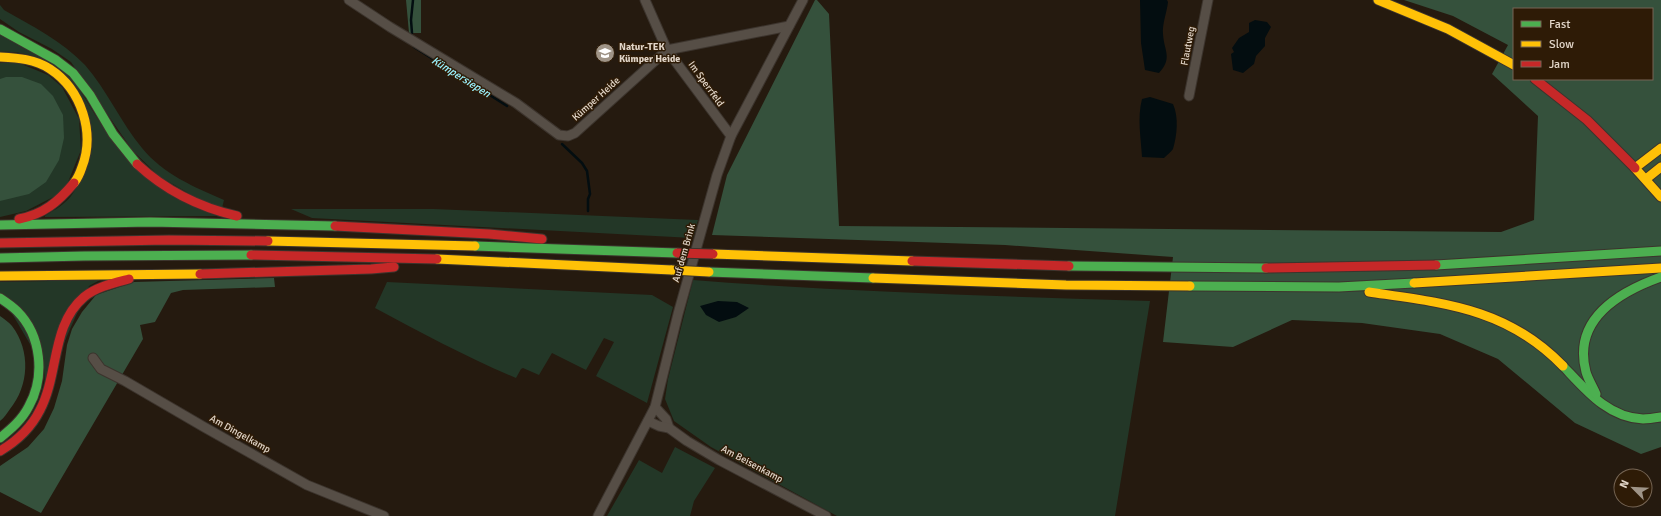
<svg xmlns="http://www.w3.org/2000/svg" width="1661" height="516" font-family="Signika,sans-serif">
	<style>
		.green { fill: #233727 }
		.forest { fill: #35513c; fill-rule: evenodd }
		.water { fill: #030d10 }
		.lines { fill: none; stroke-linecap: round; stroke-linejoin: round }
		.stream { stroke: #030d10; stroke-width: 2.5 }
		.street-casing { stroke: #3c342d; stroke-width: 11 }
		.fast-casing { stroke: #3c342d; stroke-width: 11 }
		.slow-casing { stroke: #3c342d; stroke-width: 11 }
		.jam-casing { stroke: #3c342d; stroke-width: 11 }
		.street { stroke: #564e46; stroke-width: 9 }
		.fast { stroke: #4caf50; stroke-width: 9 }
		.slow { stroke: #ffc107; stroke-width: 9 }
		.jam { stroke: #c62828; stroke-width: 9 }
		.slow-bridge-casing { stroke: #3c342d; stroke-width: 11; stroke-linecap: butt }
		.jam-bridge-casing { stroke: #3c342d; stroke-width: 11; stroke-linecap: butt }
		.slow-bridge { stroke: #ffc107; stroke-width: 9 }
		.jam-bridge { stroke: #c62828; stroke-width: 9 }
		.labels { text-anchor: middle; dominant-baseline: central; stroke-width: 3; stroke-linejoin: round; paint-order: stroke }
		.street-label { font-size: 10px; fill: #e1d5c8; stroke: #2e1b06 }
		.poi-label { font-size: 10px; font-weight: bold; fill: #e1d5c8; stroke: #2e1b06; text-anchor: start }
		.water-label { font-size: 11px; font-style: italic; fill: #9bf3ff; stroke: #2e1b06 }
	</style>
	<rect width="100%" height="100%" fill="#251a0f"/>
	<!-- green -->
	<g class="green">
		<path d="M 0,5 L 4,10 C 32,26 62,41 85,65 C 107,90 121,123 142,148 C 163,174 194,187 224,200 L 222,208 L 202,201 L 159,176 L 133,151 L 71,62 L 52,49 L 19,32 L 0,19 Z"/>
		<path d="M 0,34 C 22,47 50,56 68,75 C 82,90 90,108 102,125 C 133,172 163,198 217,216 L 45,217 L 45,216 C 54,210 64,205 71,196 C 119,136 78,48 0,52 Z"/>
		<polygon points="0,63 19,63 48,75 62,87 79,119 81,150 68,182 57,195 26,211 0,217"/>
		<polygon points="291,209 434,209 698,220 693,238 312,218"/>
		<polygon points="100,280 89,286 45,386 44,368 0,293 0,282"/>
		<path d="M 693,280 C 845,292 998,296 1150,301 L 1115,516 L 837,516 L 711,447 L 674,421 L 665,399 L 668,379 Z"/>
		<path d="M 387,282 L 652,295 L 673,307 L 647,403 L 596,376 L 614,342 L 604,338 L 586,370 L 552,353 L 539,375 L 523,368 L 521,369 L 516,378 C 468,358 422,333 375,308 Z"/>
		<polygon points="675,447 715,468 694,501 690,516 607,516 639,460 662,473"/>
	</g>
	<!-- forest -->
	<g class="forest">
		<polygon points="406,0 421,0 421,33 409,33"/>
		<path d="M 815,0 L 817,0 L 829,14 L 839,226 L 1501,232 L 1534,220 L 1538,116 L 1492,74 L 1508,45 L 1453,16 L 1404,0 L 1661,0 L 1661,447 L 1641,454 L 1575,423 L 1498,359 L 1440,334 L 1362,323 L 1292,320 L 1233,347 L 1163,342 L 1173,257 L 1005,245 L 712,235 L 727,175 ZM 1514,9 L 1652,9 L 1652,79 L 1514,79 Z"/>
		<polygon points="6,77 22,77 41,84 53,96 63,115 64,138 59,160 46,182 29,194 0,201 0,79"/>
		<polygon points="274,278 275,287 183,290 171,293 155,322 140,325 143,339 41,513 0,492 0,466 28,447 44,429 54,408 62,381 67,345 72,329 82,312 96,295 134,282"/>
		<path d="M 0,316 C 4,319 9,322 12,326 C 31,351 29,386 10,409 C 7,413 4,418 0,421 Z"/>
	</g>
	<!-- water -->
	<g class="water">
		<path d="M 1140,0 L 1167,0 L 1168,2 C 1167,12 1162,24 1163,34 C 1164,51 1173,58 1159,73 L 1145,70 L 1141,43 Z"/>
		<polygon points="1255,20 1267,22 1271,27 1265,38 1265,46 1256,56 1254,64 1243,73 1233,70 1231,54 1234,52 1232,48 1239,38 1249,32 1249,23"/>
		<path d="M 1150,97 L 1173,104 C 1179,117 1177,136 1173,149 C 1171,152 1167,155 1164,158 L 1142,157 C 1141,138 1137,118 1142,99 Z"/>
		<polygon points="718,301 737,302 749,308 736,317 719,322 706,315 700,306"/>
	</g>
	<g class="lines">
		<!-- stream -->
		<g class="stream">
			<polyline points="412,33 411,20 413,0"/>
			<polyline points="414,47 507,106"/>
			<polyline points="562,144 582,163 587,171 590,194 588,199 588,211"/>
		</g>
		<defs>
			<g id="street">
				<polyline points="349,0 390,27 516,103 559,135 568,136 575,133 667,50 789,26"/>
				<polyline points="645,0 667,50 731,136"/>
				<polyline points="1189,96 1208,0"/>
				<polyline points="93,358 101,369 125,381 204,427 307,485 384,516"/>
				<polyline points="655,407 666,419 669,428"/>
				<polyline points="648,421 659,426 669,428 687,441 719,460 826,516"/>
				<polyline points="598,516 655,407 678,314 717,175 731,136 803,0"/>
			</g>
			<g id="fast">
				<polyline points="0,29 56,60 73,73 90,95 113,134 137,164"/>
				<polyline points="0,225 150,222 335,226"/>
				<polyline points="475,246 677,253"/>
				<polyline points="0,258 84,256 251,255"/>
				<polyline points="1436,265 1661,251"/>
				<polyline points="1069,266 1266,268"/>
				<polyline points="709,272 873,278"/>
				<polyline points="1190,286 1339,287 1414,283"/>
				<path d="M 0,298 C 6,302 12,306 17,311 C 42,336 45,377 29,406 C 22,420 11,429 0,438"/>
				<path d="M 1563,366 C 1585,389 1608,418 1643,419 C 1649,419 1655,418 1661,417"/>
				<path d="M 1596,394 C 1593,387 1588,379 1586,372 C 1572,319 1619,292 1661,277"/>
			</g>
			<g id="slow">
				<polyline points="1378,0 1448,29 1514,65"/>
				<path d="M 0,57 C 18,58 35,59 50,69 C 82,90 95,133 82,167 C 80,173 78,178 74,183"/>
				<polyline points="1661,148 1635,168 1661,197"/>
				<polyline points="1646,179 1661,167"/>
				<polyline points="268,241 475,246"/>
				<polyline points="713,254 912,261"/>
				<polyline points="437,259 672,270"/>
				<polyline points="0,276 200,274"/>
				<polyline points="873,278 1066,285 1190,286"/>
				<polyline points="1414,283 1661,268"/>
				<path d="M 1369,292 C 1444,303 1507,308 1563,366"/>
			</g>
			<g id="jam">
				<polyline points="1535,79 1587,120 1635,168"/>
				<path d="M 137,164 C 166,191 198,207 237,216"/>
				<path d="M 19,219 C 44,214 58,202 74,183"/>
				<polyline points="335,226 489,234 542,239"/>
				<polyline points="0,243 169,240 268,241"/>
				<polyline points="251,255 437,259"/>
				<polyline points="912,261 1069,266"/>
				<polyline points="1266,268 1436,265"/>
				<polyline points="200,274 371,269 394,267"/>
				<path d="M 0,451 C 17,441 31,428 40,410 C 59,374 51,325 84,297 C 96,287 114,283 129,279"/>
			</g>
		</defs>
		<!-- street casing -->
		<use href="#street" class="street-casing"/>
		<!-- fast casing -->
		<use href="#fast" class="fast-casing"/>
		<!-- slow casing -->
		<use href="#slow" class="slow-casing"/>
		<!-- jam casing -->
		<use href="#jam" class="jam-casing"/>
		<!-- street -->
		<use href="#street" class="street"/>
		<!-- fast -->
		<use href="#fast" class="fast"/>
		<!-- slow -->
		<use href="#slow" class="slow"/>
		<!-- jam -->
		<use href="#jam" class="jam"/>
		<defs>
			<polyline id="slow-bridge" points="672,270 709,272"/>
			<polyline id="jam-bridge" points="677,253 713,254"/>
		</defs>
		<!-- slow-bridge casing -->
		<use href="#slow-bridge" class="slow-bridge-casing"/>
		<!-- jam-bridge casing -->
		<use href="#jam-bridge" class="jam-bridge-casing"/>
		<!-- slow-bridge -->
		<use href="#slow-bridge" class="slow-bridge"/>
		<!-- jam-bridge -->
		<use href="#jam-bridge" class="jam-bridge"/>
	</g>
	<!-- icons -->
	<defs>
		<symbol id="school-disc" viewBox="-11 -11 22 22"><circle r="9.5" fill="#9f9487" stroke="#2e1b06"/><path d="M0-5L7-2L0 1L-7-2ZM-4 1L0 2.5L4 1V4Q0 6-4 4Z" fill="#fff"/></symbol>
	</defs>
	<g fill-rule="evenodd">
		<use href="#school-disc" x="594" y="42" width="22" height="22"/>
	</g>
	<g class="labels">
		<!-- street labels -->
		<g class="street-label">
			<text transform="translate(1188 46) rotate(-79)">Flautweg</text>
			<text transform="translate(706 84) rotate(54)">Im Sperrfeld</text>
			<text transform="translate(596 99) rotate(-42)">Kümper Heide</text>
			<text transform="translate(684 253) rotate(-74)">Auf dem Brink</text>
			<text transform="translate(240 434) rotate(29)">Am Dingelkamp</text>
			<text transform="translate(752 464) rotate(28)">Am Beisenkamp</text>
		</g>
		<!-- poi labels -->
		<g class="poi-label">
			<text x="619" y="47">Natur-TEK<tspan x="619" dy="12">Kümper Heide</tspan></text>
		</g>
		<!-- water labels -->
		<g class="water-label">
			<text transform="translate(461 77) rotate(32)">Kümpersiepen</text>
		</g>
	</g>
	<!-- legend -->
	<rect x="1513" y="8" width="140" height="72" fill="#2e1b06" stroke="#766554"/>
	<rect x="1521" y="21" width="20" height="6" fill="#4caf50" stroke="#766554"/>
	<text x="1549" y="28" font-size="12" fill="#e1d5c8">Fast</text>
	<rect x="1521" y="41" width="20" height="6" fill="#ffc107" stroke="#766554"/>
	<text x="1549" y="48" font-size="12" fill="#e1d5c8">Slow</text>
	<rect x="1521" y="61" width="20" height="6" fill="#c62828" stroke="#766554"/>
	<text x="1549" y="68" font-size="12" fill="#e1d5c8">Jam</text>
	<!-- north arrow -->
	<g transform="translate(1633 488) rotate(294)"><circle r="19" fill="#2e1b06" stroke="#766554"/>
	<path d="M0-3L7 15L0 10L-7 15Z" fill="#9f9487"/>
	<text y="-6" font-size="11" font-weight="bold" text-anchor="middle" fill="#e1d5c8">N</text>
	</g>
</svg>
